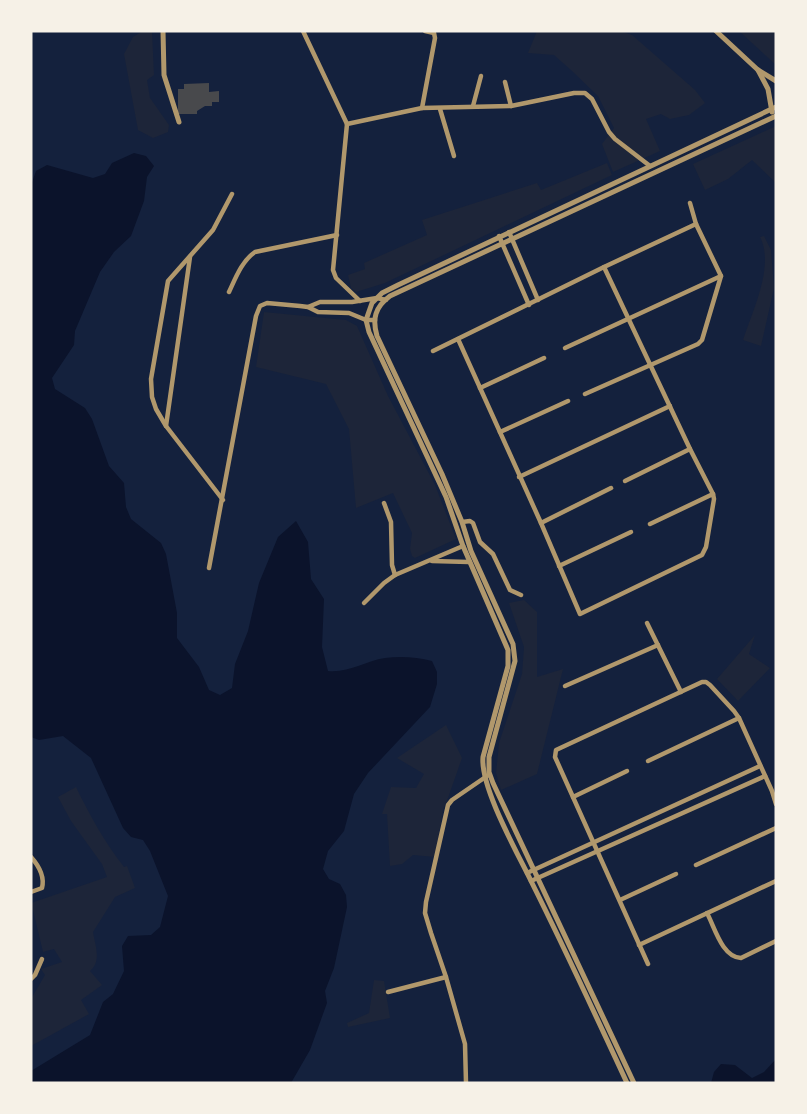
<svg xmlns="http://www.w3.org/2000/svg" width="807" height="1114" font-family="Barlow,sans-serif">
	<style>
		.green { fill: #1d2539 }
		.water { fill: #0b132b }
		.building { fill: #48494c }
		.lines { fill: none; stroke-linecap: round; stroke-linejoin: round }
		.minor { stroke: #b1986c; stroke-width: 4.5 }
		.tertiary { stroke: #b1986c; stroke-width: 5 }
	</style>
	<rect width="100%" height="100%" fill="#14213d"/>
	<!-- green -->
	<g class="green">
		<polygon points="143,31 152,31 154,75 147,80 150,98 169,125 168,132 153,138 138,130 124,54 133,37"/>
		<polygon points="537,31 620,31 632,35 695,90 705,103 689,115 670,119 661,114 646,119 660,151 613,172 602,144 614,128 598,96 571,70 554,55 528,53"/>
		<polygon points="739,31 776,31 776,65"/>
		<polygon points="776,126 776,183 752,160 728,179 705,190 693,164"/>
		<polygon points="607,163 612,175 385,283 356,292 351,288 348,275 365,269 364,263 427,235 422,220 537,183 541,190"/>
		<path d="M 764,236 L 771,250 L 774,288 L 761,346 L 743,340 C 752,312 775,266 760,237 Z"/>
		<polygon points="264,312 346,320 357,326 388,396 435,485 456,539 415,558 412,556 410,549 412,533 393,493 356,508 349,429 326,384 256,367"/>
		<polygon points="524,600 537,612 537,677 563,669 537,774 501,790 496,773 499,743 522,674 524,647 509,603"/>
		<polygon points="755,635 749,654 770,668 738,701 717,679"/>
		<polygon points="446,725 462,758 448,798 443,810 435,857 413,855 402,864 390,866 387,814 382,814 391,787 416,788 424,774 397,758"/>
		<path d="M 76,787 C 89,814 105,843 124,867 L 127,866 L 135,888 L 115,897 L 93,932 C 95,945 102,961 90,971 L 102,985 L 81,1000 L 89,1014 L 31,1046 L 31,999 L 45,975 L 41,969 L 62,962 L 54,949 L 43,952 L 33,910 L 31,910 L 31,903 L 107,877 L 102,864 L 71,821 L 58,797 Z"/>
		<polygon points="374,980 384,981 390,1018 348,1027 347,1023 369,1013"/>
	</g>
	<!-- water -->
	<g class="water">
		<path d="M 134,153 L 146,156 L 154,166 L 147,177 L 144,201 L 131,236 L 114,252 L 100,272 L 75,331 L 74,345 L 52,378 L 55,389 L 85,408 L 92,419 L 109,466 L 124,483 L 126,507 L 131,519 L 161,543 L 166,554 L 177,613 L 177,638 L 199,667 L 209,690 L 220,695 L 232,688 L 235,664 L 248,631 L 259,583 L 278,537 L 296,521 L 308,542 L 311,579 L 324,599 L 322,647 L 328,671 C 349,673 365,661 385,658 C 400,656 417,657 432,661 L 437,672 L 437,684 L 430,707 L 368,773 L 354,794 L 344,831 L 328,851 L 323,869 L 329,879 L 340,884 L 346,895 L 347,907 L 334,968 L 325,991 L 327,1003 L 310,1050 L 291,1083 L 31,1083 L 31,1071 L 90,1035 L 103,1002 L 113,994 L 124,971 L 122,946 L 128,936 L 151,935 L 160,927 L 168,896 L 150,851 L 143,840 L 131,837 L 123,828 L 91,758 L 63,736 L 39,740 L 31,737 L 31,185 L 36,171 L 47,165 L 93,178 L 105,174 L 112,163 Z"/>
		<polygon points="776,1059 776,1083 711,1083 714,1072 721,1064 735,1065 752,1078 764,1072"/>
	</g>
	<!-- building -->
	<polygon class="building" points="209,83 209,92 219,91 219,102 212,102 212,106 205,106 197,111 197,114 178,114 178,89 184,89 184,84"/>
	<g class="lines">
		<!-- minor -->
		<g class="minor">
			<polyline points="303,31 347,124 422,108 511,106 574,93 585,93 592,99 609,132 615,139 650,166"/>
			<polyline points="505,82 511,106"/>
			<polyline points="473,106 481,76"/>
			<polyline points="422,108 435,38 434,33 425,31"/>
			<polyline points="440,109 454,156"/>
			<polyline points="347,124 333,270 336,278 360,301"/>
			<polyline points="509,232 538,300"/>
			<polyline points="499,236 529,305"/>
			<path d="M 229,292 C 236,277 242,261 255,252 L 337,235"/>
			<polyline points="308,307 320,302 352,302 377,298 386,300"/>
			<polyline points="458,339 541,523 580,614 702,555 706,547 714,499 713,494 690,449 604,267"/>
			<polyline points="565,348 721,276"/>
			<polyline points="433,351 604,267 696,224"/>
			<polyline points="480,388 544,358"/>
			<polyline points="585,394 698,344 702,340 721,276 696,224 690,203"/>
			<polyline points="166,426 190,257"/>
			<polyline points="500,432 568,401"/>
			<polyline points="519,477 670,406"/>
			<polyline points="625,481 690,449"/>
			<polyline points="223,500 166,426 156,409 152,397 151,379 168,281 213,230 232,194"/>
			<polyline points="384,503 391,522 392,565 395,575"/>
			<polyline points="462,522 470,521 473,523 480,542 493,554 510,590 521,595"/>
			<polyline points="541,523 611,488"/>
			<polyline points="650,524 713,494"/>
			<polyline points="432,561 469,562"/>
			<polyline points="559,566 631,532"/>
			<polyline points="209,568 256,316 260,306 267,303 300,306 308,307 318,312 349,313 366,320 375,320"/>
			<polyline points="364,603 384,583 395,575 463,546"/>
			<polyline points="647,623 681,692"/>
			<polyline points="565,686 658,645"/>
			<polyline points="648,761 739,718"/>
			<polyline points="573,797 627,771"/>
			<path d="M 31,857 C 39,866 45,876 42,888 L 31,892"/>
			<polyline points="696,865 776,828"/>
			<polyline points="527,873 760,766"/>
			<polyline points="531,881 765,776"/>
			<polyline points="620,900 676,874"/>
			<path d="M 707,913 C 715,928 722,957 741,958 L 776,941"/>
			<polyline points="639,945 776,881"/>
			<polyline points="648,964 555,757 556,750 702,682 706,682 710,685 734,711 739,718 772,791 776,804"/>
			<polyline points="31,979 35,975 42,959"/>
			<polyline points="388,992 446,977"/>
			<polyline points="466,1083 465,1044 446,977 431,933 425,913 426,902 448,805 452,800 487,776"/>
		</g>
		<!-- tertiary -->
		<g class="tertiary">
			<polyline points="163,31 164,75 179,122"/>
			<polyline points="716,31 758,70 776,81"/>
			<polyline points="758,70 768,89 772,112"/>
			<path d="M 627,1083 C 596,1016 565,949 532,883 C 518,854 480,787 483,757 L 508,666 L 508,650 L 463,546 L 446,497 L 369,332 L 366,320 L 372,303 L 382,293 L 398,285 L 776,107"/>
			<path d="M 634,1083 L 493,783 L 489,772 L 489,757 L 515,661 L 513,644 L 471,551 L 462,522 L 442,474 L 377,336 C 372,319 375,307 390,296 L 776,116"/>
		</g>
	</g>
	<!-- border -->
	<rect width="807" height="1114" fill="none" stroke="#f6f1e7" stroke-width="65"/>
</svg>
